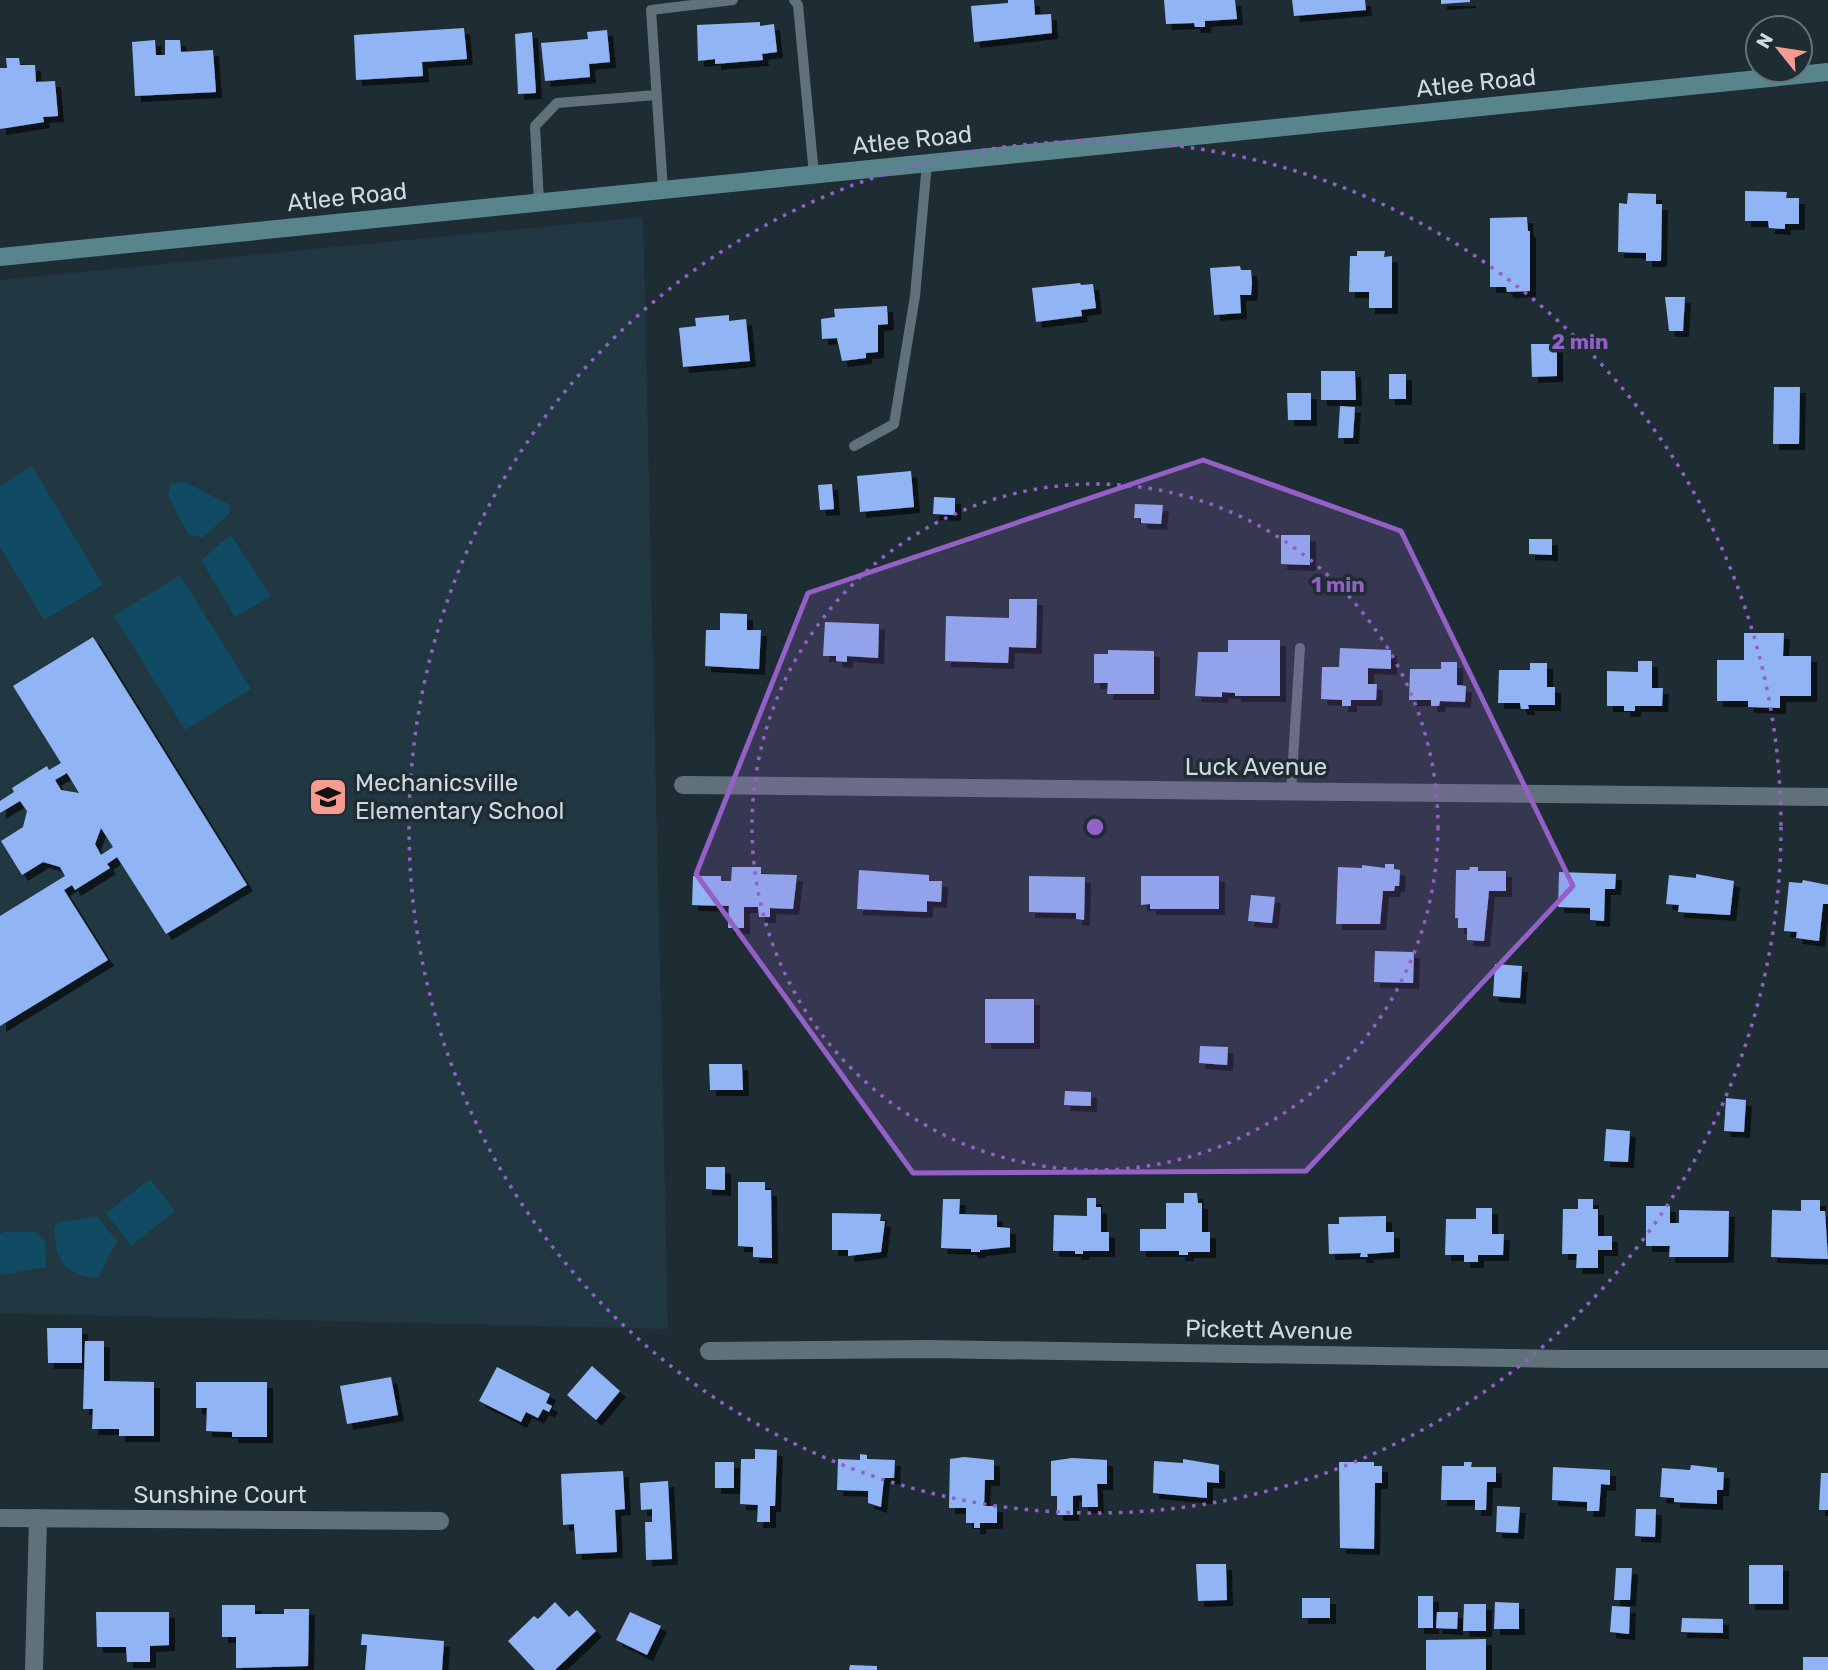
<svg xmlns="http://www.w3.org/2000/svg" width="1828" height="1670" font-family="Rubik,sans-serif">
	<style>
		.built { fill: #213742 }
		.green { fill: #104b63 }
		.building { fill: #91b5f4; fill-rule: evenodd; filter: url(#shadow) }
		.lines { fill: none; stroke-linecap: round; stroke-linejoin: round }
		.service { stroke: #617179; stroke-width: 10 }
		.minor { stroke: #617179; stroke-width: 18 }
		.secondary { stroke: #58858c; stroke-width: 18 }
		.marked { fill: #9460c8; fill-opacity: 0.2; stroke: #9460c8; stroke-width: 5; stroke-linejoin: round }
		.ring { fill: none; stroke: #9460c8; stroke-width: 3.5; stroke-dasharray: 3.5 7 }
		.labels { text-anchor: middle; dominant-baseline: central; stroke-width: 7; stroke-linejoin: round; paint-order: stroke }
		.street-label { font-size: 24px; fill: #d0d9dd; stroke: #1e2d34 }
		.poi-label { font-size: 24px; fill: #d0d9dd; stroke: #1e2d34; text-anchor: start }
		.centre { fill: #9460c8; stroke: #1e2d34; stroke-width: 3.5 }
		.ring-label { font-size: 21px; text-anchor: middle; font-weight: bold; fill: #9460c8; stroke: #1e2d34; stroke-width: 7; stroke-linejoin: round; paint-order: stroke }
	</style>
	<defs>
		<filter id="shadow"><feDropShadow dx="6" dy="6" stdDeviation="0" flood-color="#0009"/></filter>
	</defs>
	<rect width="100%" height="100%" fill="#1e2d34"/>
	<!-- built -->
	<polygon class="built" points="643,217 668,1329 0,1313 0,280"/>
	<!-- green -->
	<g class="green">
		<polygon points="32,466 103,585 44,620 0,547 0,486"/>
		<polygon points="183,481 230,505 229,514 202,538 188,534 168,495 171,484"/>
		<polygon points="231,535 271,596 235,617 201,560"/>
		<polygon points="180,575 251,689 185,730 114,616"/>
		<polygon points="150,1179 175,1211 131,1246 106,1213"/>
		<path d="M 97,1216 L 117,1241 L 98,1278 C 76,1276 59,1268 56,1246 C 55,1237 52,1231 57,1223 Z"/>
		<polygon points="5,1232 36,1232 45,1242 46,1267 0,1275 0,1234"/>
	</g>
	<!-- building -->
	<g class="building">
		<polygon points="1008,0 1034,0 1035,15 1051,14 1052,33 974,42 971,6 1008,3"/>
		<polygon points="1164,0 1235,0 1237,19 1205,21 1205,27 1195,27 1194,23 1166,24"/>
		<polygon points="1292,0 1365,0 1366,10 1294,16"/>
		<polygon points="1441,0 1470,0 1470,2 1441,4"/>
		<polygon points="760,22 760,26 774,24 777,52 762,54 763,60 715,64 715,59 698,61 697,25"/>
		<polygon points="464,28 467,59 422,62 423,76 356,80 354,35"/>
		<polygon points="607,30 610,62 589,64 590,77 545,81 541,43 588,39 587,32"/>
		<polygon points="532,32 536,93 518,94 515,34"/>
		<polygon points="155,40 156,55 165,55 165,40 180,40 181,52 213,50 216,92 135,96 132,42"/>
		<polygon points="6,58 19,58 20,65 35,65 36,82 55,81 58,116 43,117 44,122 0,129 0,68 7,68"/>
		<polygon points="1745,191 1787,192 1786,198 1799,198 1799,224 1785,224 1785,229 1769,228 1768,221 1745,221"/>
		<polygon points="1628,193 1656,194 1656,204 1662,204 1661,261 1646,261 1646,253 1618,252 1619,203 1627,204"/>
		<polygon points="1527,217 1528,231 1530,231 1530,291 1507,292 1506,287 1490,287 1490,218"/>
		<polygon points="1357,251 1385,251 1384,257 1392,256 1392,308 1369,308 1369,292 1349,292 1350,256 1357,256"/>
		<polygon points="1240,266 1241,270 1251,270 1252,283 1251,295 1240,295 1241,313 1214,315 1210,268"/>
		<polygon points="1080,283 1081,285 1093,284 1096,308 1081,310 1082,316 1036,322 1032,288"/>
		<polygon points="1665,297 1685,297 1683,331 1669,331"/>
		<polygon points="887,306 888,324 878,325 878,352 866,353 866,358 842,361 837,338 822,339 821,319 835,317 834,309"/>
		<polygon points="729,315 729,321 746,319 750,361 683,367 679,328 696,326 695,318"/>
		<polygon points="1531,344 1557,344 1557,376 1532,377"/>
		<polygon points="1321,371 1355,371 1356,400 1321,400"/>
		<rect x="1389" y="374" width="17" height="25"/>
		<polygon points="1774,387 1800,387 1799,444 1773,444"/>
		<polygon points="1287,393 1311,393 1311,420 1288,420"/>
		<polygon points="1340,406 1355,407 1353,438 1338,438"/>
		<polygon points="911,471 914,507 860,512 857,476"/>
		<polygon points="832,484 834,509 820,510 818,485"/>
		<polygon points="934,497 955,498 955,515 933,514"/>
		<polygon points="1135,504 1163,505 1161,524 1141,523 1141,518 1134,518"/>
		<polygon points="1281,535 1310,535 1310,565 1281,564"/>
		<polygon points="1529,539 1552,539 1552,555 1529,554"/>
		<polygon points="1009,599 1037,599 1036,648 1009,647 1008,663 945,661 946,616 1009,618"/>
		<polygon points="720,613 747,614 747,630 761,630 759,669 705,666 706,630 720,630"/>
		<polygon points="825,622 879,624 878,658 847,656 847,662 836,661 836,656 823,656"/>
		<polygon points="1744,633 1784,633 1783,656 1811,656 1811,696 1780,696 1780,708 1748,707 1748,701 1717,701 1717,660 1744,660"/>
		<path d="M 93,637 L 247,885 L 166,934 L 117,857 L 107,864 L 110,868 L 75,890 L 72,885 L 64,890 L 108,960 L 0,1026 L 0,916 L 65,876 L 60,867 L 43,862 L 22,875 L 1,841 L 23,827 L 27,811 L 20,801 L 0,813 L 0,801 L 14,792 L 12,788 L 47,766 L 49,770 L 61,763 L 13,686 ZM 67,773 L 79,793 L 61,790 L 55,780 ZM 101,828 L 113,847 L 101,855 L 95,844 Z"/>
		<polygon points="1228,640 1280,640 1280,696 1235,696 1235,693 1222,692 1222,697 1195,696 1198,652 1228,652"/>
		<polygon points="1340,648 1391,650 1391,669 1368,668 1368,684 1377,684 1376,700 1351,700 1351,706 1342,706 1342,700 1321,699 1322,667 1339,667"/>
		<polygon points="1108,650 1154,651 1154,694 1107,694 1108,683 1094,683 1094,654 1108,654"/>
		<polygon points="1638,661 1652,661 1652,688 1663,688 1662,706 1635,706 1635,711 1624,711 1624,706 1607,706 1607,671 1638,672"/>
		<polygon points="1441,662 1457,662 1457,685 1466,686 1465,702 1440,701 1439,706 1431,706 1431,700 1409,700 1410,669 1441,669"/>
		<polygon points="1530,663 1547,663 1547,687 1555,687 1555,705 1528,705 1529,709 1521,709 1520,703 1498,703 1499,670 1530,670"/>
		<polygon points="1385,864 1394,864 1394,869 1400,870 1399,886 1395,886 1394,891 1383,891 1380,924 1336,924 1338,867 1362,868 1362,865 1385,868"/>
		<polygon points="732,867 761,867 761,874 797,875 793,909 770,908 770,917 759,917 758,907 744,907 744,928 728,928 729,906 692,905 693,876 721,876 721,881 731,881"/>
		<polygon points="1470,867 1478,867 1478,871 1506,871 1506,891 1489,891 1484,941 1467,940 1467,928 1458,928 1458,918 1455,918 1456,870 1469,870"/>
		<polygon points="859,870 929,875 929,881 942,881 941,902 927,901 927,912 857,909"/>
		<polygon points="1559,872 1616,874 1615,889 1605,889 1604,921 1590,920 1590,908 1558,907"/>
		<polygon points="1696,874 1734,881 1730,915 1678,912 1679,905 1666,904 1669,875 1696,878"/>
		<polygon points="1029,876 1085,877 1084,920 1076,919 1076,913 1029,912"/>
		<polygon points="1141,876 1219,876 1219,909 1150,909 1150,904 1141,905"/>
		<polygon points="1803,880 1828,885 1828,904 1823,904 1819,941 1796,938 1797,932 1784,931 1789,882 1802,883"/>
		<polygon points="1251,895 1275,897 1272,923 1248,921"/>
		<polygon points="1375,951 1414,952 1413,983 1374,982"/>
		<polygon points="1495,964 1522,966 1520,998 1493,996"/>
		<rect x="985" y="999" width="49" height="44"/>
		<polygon points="1200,1046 1228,1047 1227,1065 1199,1063"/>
		<polygon points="709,1064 742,1064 743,1090 710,1090"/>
		<polygon points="1065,1091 1091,1092 1091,1106 1064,1105"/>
		<polygon points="1726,1098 1746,1100 1744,1132 1724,1131"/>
		<polygon points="1606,1129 1630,1131 1628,1162 1604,1161"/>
		<polygon points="706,1167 725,1167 725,1190 706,1189"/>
		<polygon points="738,1182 765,1182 765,1190 771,1190 772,1258 753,1257 753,1247 738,1246"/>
		<polygon points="1184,1193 1197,1193 1198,1203 1202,1203 1202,1232 1210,1232 1210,1252 1188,1252 1188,1255 1179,1255 1179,1251 1140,1251 1140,1229 1166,1229 1166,1203 1184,1203"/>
		<polygon points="1087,1198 1096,1198 1096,1207 1101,1207 1101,1232 1109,1232 1109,1251 1083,1251 1083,1254 1075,1254 1075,1251 1053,1251 1054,1215 1087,1216"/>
		<polygon points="943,1199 960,1199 959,1214 997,1215 997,1227 1010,1228 1010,1247 980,1250 980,1252 971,1252 971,1249 941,1248"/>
		<polygon points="1578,1199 1593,1199 1593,1209 1598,1209 1598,1236 1612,1236 1612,1250 1598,1250 1598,1268 1576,1268 1577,1254 1562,1254 1563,1209 1578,1209"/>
		<polygon points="1801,1200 1820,1200 1820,1211 1825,1211 1828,1259 1771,1257 1772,1210 1801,1211"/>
		<polygon points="1646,1206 1670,1206 1670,1223 1679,1223 1679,1210 1729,1211 1728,1257 1669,1257 1670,1246 1646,1246"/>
		<polygon points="1476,1208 1492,1208 1492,1234 1504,1234 1503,1255 1478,1255 1478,1262 1464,1262 1464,1255 1445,1255 1446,1219 1476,1219"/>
		<polygon points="832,1213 881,1214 880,1221 885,1221 881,1252 848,1256 848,1250 832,1250"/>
		<polygon points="1386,1216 1386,1232 1394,1232 1394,1252 1367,1254 1368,1257 1360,1257 1361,1253 1329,1254 1328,1224 1339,1224 1339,1217"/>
		<polygon points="47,1328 82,1328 82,1363 48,1363"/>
		<polygon points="85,1341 104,1341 104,1381 154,1382 154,1436 119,1436 119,1429 92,1429 93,1409 83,1409"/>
		<polygon points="592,1366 620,1391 596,1420 567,1395"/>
		<polygon points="497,1367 550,1394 546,1403 552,1406 549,1412 543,1409 538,1418 526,1412 521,1422 479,1401"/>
		<polygon points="391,1377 398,1415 347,1424 340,1386"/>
		<polygon points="196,1382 267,1382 267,1437 232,1437 232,1432 206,1431 207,1408 196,1408"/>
		<polygon points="755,1449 777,1450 775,1506 770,1506 770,1522 757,1522 758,1505 740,1504 741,1459 755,1459"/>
		<polygon points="860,1454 867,1455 867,1459 895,1460 894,1478 884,1478 881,1507 868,1503 868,1491 837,1490 838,1459 860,1460"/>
		<polygon points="964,1457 994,1460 994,1480 985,1480 984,1506 997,1506 997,1523 980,1523 980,1528 974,1528 974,1523 966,1523 966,1508 949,1508 950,1459"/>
		<polygon points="1072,1458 1107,1460 1107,1484 1097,1484 1098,1507 1082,1507 1082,1495 1073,1496 1073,1515 1057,1515 1057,1496 1051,1496 1051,1461"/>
		<polygon points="1183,1459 1219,1465 1219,1483 1207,1482 1207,1498 1153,1493 1154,1461 1183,1463"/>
		<rect x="715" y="1462" width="19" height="26"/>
		<polygon points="1339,1462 1374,1462 1374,1466 1382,1466 1382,1483 1375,1483 1374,1549 1340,1548"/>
		<polygon points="1464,1462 1472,1462 1471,1467 1496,1467 1496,1482 1487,1482 1486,1510 1475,1510 1475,1500 1441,1500 1442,1466 1464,1466"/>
		<polygon points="1691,1465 1717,1468 1717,1472 1724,1472 1723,1490 1717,1490 1717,1504 1674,1502 1674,1498 1660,1497 1662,1468 1690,1470"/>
		<polygon points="1553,1467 1610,1470 1610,1485 1601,1484 1599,1511 1587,1511 1587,1502 1552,1500"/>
		<polygon points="623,1471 625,1509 615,1510 617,1552 576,1554 574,1524 563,1525 561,1474"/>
		<polygon points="1821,1473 1828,1473 1828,1510 1819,1510"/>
		<polygon points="668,1481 672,1559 646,1560 645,1522 652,1522 652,1509 641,1510 640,1483"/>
		<polygon points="1497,1506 1520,1507 1518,1533 1496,1532"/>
		<polygon points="1636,1509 1656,1509 1655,1537 1635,1536"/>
		<polygon points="1196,1564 1226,1564 1227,1600 1198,1601"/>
		<rect x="1749" y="1565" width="34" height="39"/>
		<polygon points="1616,1568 1632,1568 1630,1600 1614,1600"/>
		<rect x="1418" y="1596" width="15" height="32"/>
		<rect x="1302" y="1598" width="28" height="20"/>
		<polygon points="555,1602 569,1617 577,1610 596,1631 555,1670 535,1670 508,1641 534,1616 538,1619"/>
		<polygon points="1495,1602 1519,1603 1519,1629 1494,1629"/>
		<polygon points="1464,1604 1486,1604 1486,1631 1463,1631"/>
		<polygon points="222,1605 255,1605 255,1614 284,1614 284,1609 309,1609 308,1666 236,1668 236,1637 222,1637"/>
		<polygon points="1612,1606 1630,1607 1629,1634 1610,1632"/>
		<polygon points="96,1612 169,1612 169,1645 150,1646 150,1662 127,1662 126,1647 97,1647"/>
		<polygon points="630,1612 661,1626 647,1655 616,1640"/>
		<polygon points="1437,1612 1458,1612 1457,1629 1436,1628"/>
		<polygon points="1682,1618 1723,1619 1723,1633 1681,1632"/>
		<polygon points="362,1634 444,1641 442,1670 365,1670 367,1645 361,1645"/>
		<polygon points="1486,1639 1486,1670 1426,1670 1426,1640"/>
		<rect x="1803" y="1657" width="25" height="13"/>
		<polygon points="850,1665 877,1666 877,1670 849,1670"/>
	</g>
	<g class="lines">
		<!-- service -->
		<g class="service">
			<polyline points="794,0 798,5 814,175"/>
			<polyline points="663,190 651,10 733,0"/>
			<polyline points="539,202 535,126 557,103 656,95"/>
			<polyline points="854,446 894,424 915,296 927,163"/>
			<polyline points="1291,792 1300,648"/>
		</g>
		<!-- minor -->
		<g class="minor">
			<polyline points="683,785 1828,797"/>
			<polyline points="709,1351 929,1349 1566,1359 1828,1359"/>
			<polyline points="0,1518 440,1521"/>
			<polyline points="34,1670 38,1518"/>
		</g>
		<!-- secondary -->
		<polyline class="secondary" points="0,257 1828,72"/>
	</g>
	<!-- marked area -->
	<path class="marked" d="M 1203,460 L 1401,531 L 1573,886 L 1306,1171 L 913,1173 L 696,874 L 808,593 Z"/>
	<!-- distance rings -->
	<g class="ring">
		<circle cx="1095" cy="827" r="343"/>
		<circle cx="1095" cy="827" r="686"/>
	</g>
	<!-- icons -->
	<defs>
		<symbol id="school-square" viewBox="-11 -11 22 22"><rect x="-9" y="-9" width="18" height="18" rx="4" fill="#f59c90" stroke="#1e2d34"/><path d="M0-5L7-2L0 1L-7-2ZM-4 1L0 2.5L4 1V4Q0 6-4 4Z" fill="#111"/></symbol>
	</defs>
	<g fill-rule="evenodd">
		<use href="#school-square" x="306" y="775" width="44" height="44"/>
	</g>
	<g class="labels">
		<!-- street labels -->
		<g class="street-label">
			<text transform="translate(1476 83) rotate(-6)">Atlee Road</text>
			<text transform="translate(912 140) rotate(-6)">Atlee Road</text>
			<text transform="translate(347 197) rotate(-6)">Atlee Road</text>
			<text x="1256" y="767">Luck Avenue</text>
			<text transform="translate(1269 1330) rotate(1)">Pickett Avenue</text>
			<text x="220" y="1495">Sunshine Court</text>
		</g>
		<!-- poi labels -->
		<g class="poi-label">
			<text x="355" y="783">Mechanicsville<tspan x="355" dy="28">Elementary School</tspan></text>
		</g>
	</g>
	<circle cx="1095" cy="827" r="10" class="centre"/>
	<g class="ring-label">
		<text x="1580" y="349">2 min</text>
		<text x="1338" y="592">1 min</text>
	</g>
	<!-- north arrow -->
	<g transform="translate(1779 49) rotate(300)"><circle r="33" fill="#1e2d34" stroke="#657278" stroke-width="2"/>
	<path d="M0-5L12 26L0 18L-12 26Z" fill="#f59c90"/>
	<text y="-10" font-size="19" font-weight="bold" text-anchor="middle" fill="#d0d9dd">N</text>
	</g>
</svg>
